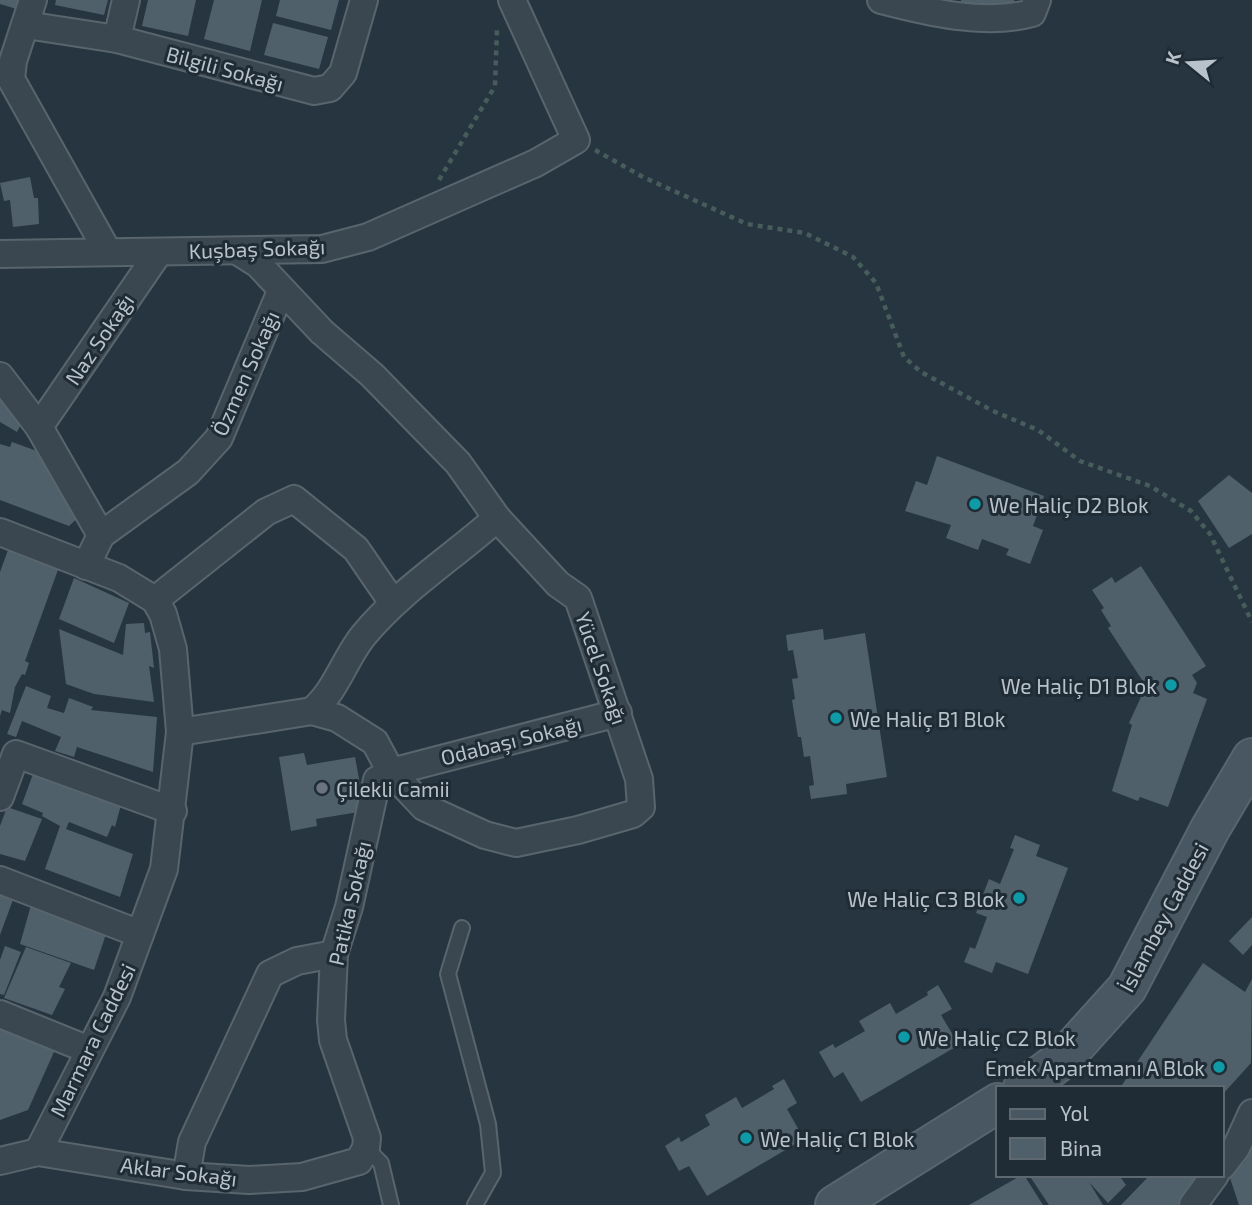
<svg xmlns="http://www.w3.org/2000/svg" width="1252" height="1205" font-family="'Exo 2',sans-serif">
	<style>
		.building { fill: #50606a }
		.lines { fill: none; stroke-linecap: round; stroke-linejoin: round }
		.service-casing { stroke: #59656d; stroke-width: 18 }
		.minor-casing { stroke: #59656d; stroke-width: 30 }
		.secondary-casing { stroke: #59656d; stroke-width: 42 }
		.path { stroke: #475d5c; stroke-width: 4.5; stroke-dasharray: 5 5; stroke-linecap: butt }
		.service { stroke: #3b4750; stroke-width: 14 }
		.minor { stroke: #3b4750; stroke-width: 26 }
		.secondary { stroke: #495762; stroke-width: 38 }
		.culture-dot { fill: #0f9aa8; stroke: #202c35; stroke-width: 2.5 }
		.worship-dot { fill: #6b7280; stroke: #202c35; stroke-width: 2.5 }
		.labels { text-anchor: middle; dominant-baseline: central; stroke-width: 6; stroke-linejoin: round; paint-order: stroke }
		.street-label { font-size: 21px; fill: #b8c2ca; stroke: #202c35 }
		.poi-label { font-size: 21px; fill: #b8c2ca; stroke: #202c35; text-anchor: start }
	</style>
	<rect width="100%" height="100%" fill="#273540"/>
	<!-- building -->
	<g class="building">
		<polygon points="0,0 22,0 20,10 0,4"/>
		<polygon points="56,0 108,0 104,15 55,5"/>
		<polygon points="148,0 196,0 188,36 142,26"/>
		<polygon points="214,0 262,0 250,51 204,39"/>
		<polygon points="280,0 339,0 331,30 276,16"/>
		<polygon points="961,0 1014,0 1014,10 961,9"/>
		<polygon points="273,23 328,37 319,69 264,55"/>
		<polygon points="30,177 34,198 38,198 39,224 13,227 10,200 4,201 0,183"/>
		<polygon points="6,390 27,412 17,432 0,422 0,401"/>
		<polygon points="12,442 37,451 83,513 69,526 0,500 0,444 10,447"/>
		<polygon points="937,456 1044,496 1033,526 1043,530 1030,564 1006,555 1009,549 982,539 978,550 946,538 951,525 905,511 916,481 927,485"/>
		<polygon points="1229,475 1252,493 1252,534 1229,548 1198,501"/>
		<polygon points="8,550 59,567 25,661 29,663 25,675 22,674 15,687 10,713 2,710 0,716 0,572"/>
		<polygon points="1141,566 1206,666 1192,675 1197,683 1193,693 1207,699 1168,807 1140,797 1138,801 1112,791 1132,725 1129,723 1146,686 1108,628 1111,626 1101,610 1104,608 1092,590 1112,577 1115,583"/>
		<polygon points="74,578 129,603 114,643 59,619"/>
		<polygon points="144,623 145,633 150,632 154,668 149,666 154,702 94,694 66,684 59,629 123,655 126,624"/>
		<polygon points="823,629 824,640 865,633 887,777 846,784 847,794 811,799 809,786 814,785 810,756 804,757 801,737 798,737 792,700 795,699 792,679 798,678 793,650 788,651 786,635"/>
		<polygon points="26,686 51,696 47,708 64,713 69,698 93,707 91,710 157,717 153,772 77,747 74,757 55,751 61,737 22,721 16,737 7,734"/>
		<polygon points="304,753 307,765 355,757 365,811 316,819 317,826 291,831 279,757"/>
		<polygon points="37,763 122,801 115,827 112,825 107,837 69,822 66,829 133,854 120,897 45,869 60,826 42,816 43,813 22,804"/>
		<polygon points="7,807 42,819 25,861 0,854 0,826"/>
		<polygon points="1015,835 1040,845 1036,856 1068,868 1028,974 996,962 992,973 964,962 970,947 975,949 987,917 976,913 989,879 1000,884 1014,849 1010,848"/>
		<polygon points="0,891 14,897 0,935"/>
		<polygon points="31,905 107,931 94,970 20,944"/>
		<polygon points="1252,917 1252,945 1243,955 1229,941"/>
		<polygon points="5,946 21,952 4,995 0,994 0,960"/>
		<polygon points="26,947 71,963 59,987 65,989 52,1015 4,998"/>
		<polygon points="1203,963 1245,992 1252,979 1251,1063 1222,1095 1222,1088 1120,1088"/>
		<polygon points="938,985 952,1009 941,1015 959,1045 861,1102 843,1072 834,1078 819,1052 833,1044 835,1048 865,1031 859,1021 890,1003 896,1014 928,995 927,992"/>
		<polygon points="0,1022 58,1043 28,1110 0,1120"/>
		<polygon points="784,1079 797,1103 787,1109 804,1139 707,1196 689,1166 679,1171 665,1146 679,1137 681,1142 710,1125 705,1115 736,1097 742,1108 774,1089 772,1086"/>
		<polygon points="1252,1147 1252,1205 1239,1205 1230,1178 1245,1161"/>
		<polygon points="1024,1175 1043,1205 969,1205 1022,1175"/>
		<polygon points="1029,1175 1123,1175 1121,1178 1126,1185 1108,1203 1089,1182 1103,1205 1049,1205"/>
		<polygon points="1150,1175 1207,1175 1185,1205 1121,1205"/>
	</g>
	<g class="lines">
		<defs>
			<g id="service">
				<polyline points="462,928 448,974 488,1124 493,1173 475,1205"/>
				<polyline points="366,1148 381,1163 391,1205"/>
			</g>
			<g id="minor">
				<polyline points="33,0 13,61 11,79 108,252"/>
				<path d="M 881,0 C 927,12 985,26 1032,13 L 1037,0"/>
				<polyline points="26,25 117,39 314,91 330,88 343,73 364,0"/>
				<polyline points="117,39 126,0"/>
				<polyline points="0,254 322,249 368,237 536,163 576,140 512,0"/>
				<polyline points="0,376 39,427 101,535"/>
				<polyline points="39,427 159,252"/>
				<polyline points="0,532 119,578 155,600 163,614 173,649 180,732 164,869 117,997 38,1152"/>
				<polyline points="86,566 101,535 188,472 219,438 281,291"/>
				<polyline points="155,600 266,512 294,499 356,549 393,603"/>
				<path d="M 312,711 C 336,691 344,660 363,636 C 401,590 452,558 497,518"/>
				<polyline points="180,732 312,711 337,718 375,742 391,772 618,713"/>
				<polyline points="0,797 16,754 173,811"/>
				<polyline points="0,880 140,934"/>
				<polyline points="0,1014 89,1050"/>
				<polyline points="0,1161 38,1152 186,1176 249,1180 302,1177 359,1161 366,1148 367,1138 333,1040 331,1020 334,954 349,907 377,780 391,772 424,807 485,835 516,843 578,830 633,814 641,807 639,779 578,598 558,584 497,518 458,463 372,375 322,332 258,264 239,252"/>
				<polyline points="1222,1166 1236,1148 1252,1113"/>
				<polyline points="186,1176 192,1142 270,974 297,961 334,954"/>
				<polyline points="1193,1205 1215,1175"/>
			</g>
			<g id="secondary">
				<polyline points="1023,1088 1064,1058 1127,988 1210,829 1252,758"/>
				<polyline points="835,1205 998,1103"/>
			</g>
		</defs>
		<!-- service casing -->
		<use href="#service" class="service-casing"/>
		<!-- minor casing -->
		<use href="#minor" class="minor-casing"/>
		<!-- secondary casing -->
		<use href="#secondary" class="secondary-casing"/>
		<!-- path -->
		<g class="path">
			<polyline points="595,150 643,177 747,224 805,233 853,257 876,283 904,357 921,372 993,411 1038,430 1080,461 1150,486 1191,511 1210,534 1252,622"/>
			<polyline points="439,180 495,86 497,29"/>
		</g>
		<!-- service -->
		<use href="#service" class="service"/>
		<!-- minor -->
		<use href="#minor" class="minor"/>
		<!-- secondary -->
		<use href="#secondary" class="secondary"/>
	</g>
	<!-- markers -->
	<g class="culture-dot">
		<circle cx="975" cy="504" r="7"/>
		<circle cx="1171" cy="685" r="7"/>
		<circle cx="836" cy="718" r="7"/>
		<circle cx="1019" cy="898" r="7"/>
		<circle cx="904" cy="1037" r="7"/>
		<circle cx="1219" cy="1067" r="7"/>
		<circle cx="746" cy="1138" r="7"/>
	</g>
	<circle class="worship-dot" cx="322" cy="788" r="7"/>
	<g class="labels">
		<!-- street labels -->
		<g class="street-label">
			<text transform="translate(225 68) rotate(15)">Bilgili Sokağı</text>
			<text transform="translate(257 248) rotate(-2)">Kuşbaş Sokağı</text>
			<text transform="translate(99 339) rotate(-56)">Naz Sokağı</text>
			<text transform="translate(245 373) rotate(-66)">Özmen Sokağı</text>
			<text transform="translate(602 668) rotate(71)">Yücel Sokağı</text>
			<text transform="translate(511 740) rotate(-14)">Odabaşı Sokağı</text>
			<text transform="translate(349 903) rotate(-77)">Patika Sokağı</text>
			<text transform="translate(1163 917) rotate(-62)">İslambey Caddesi</text>
			<text transform="translate(92 1040) rotate(-64)">Marmara Caddesi</text>
			<text transform="translate(179 1171) rotate(7)">Aklar Sokağı</text>
		</g>
		<!-- poi labels -->
		<g class="poi-label">
			<text x="989" y="504">We Haliç D2 Blok</text>
			<text x="1157" y="685" text-anchor="end">We Haliç D1 Blok</text>
			<text x="850" y="718">We Haliç B1 Blok</text>
			<text x="336" y="788">Çilekli Camii</text>
			<text x="1005" y="898" text-anchor="end">We Haliç C3 Blok</text>
			<text x="918" y="1037">We Haliç C2 Blok</text>
			<text x="1205" y="1067" text-anchor="end">Emek Apartmanı A Blok</text>
			<text x="760" y="1138">We Haliç C1 Blok</text>
		</g>
	</g>
	<!-- legend -->
	<rect x="996" y="1086" width="228" height="91" fill="#202c35" stroke="#5d6871" stroke-width="2"/>
	<rect x="1010" y="1109" width="35" height="10" fill="#495762" stroke="#5d6871" stroke-width="2"/>
	<text x="1060" y="1121" font-size="21" fill="#b8c2ca">Yol</text>
	<rect x="1010" y="1138" width="35" height="21" fill="#50606a" stroke="#5d6871" stroke-width="2"/>
	<text x="1060" y="1156" font-size="21" fill="#b8c2ca">Bina</text>
	<!-- north arrow -->
	<g transform="translate(1189 63) rotate(288)" stroke="#202c35" stroke-width="5" paint-order="stroke">
	<path d="M0-5L12 26L0 18L-12 26Z" fill="#b8c2ca"/>
	<text y="-10" font-size="19" font-weight="bold" text-anchor="middle" fill="#b8c2ca">K</text>
	</g>
</svg>
